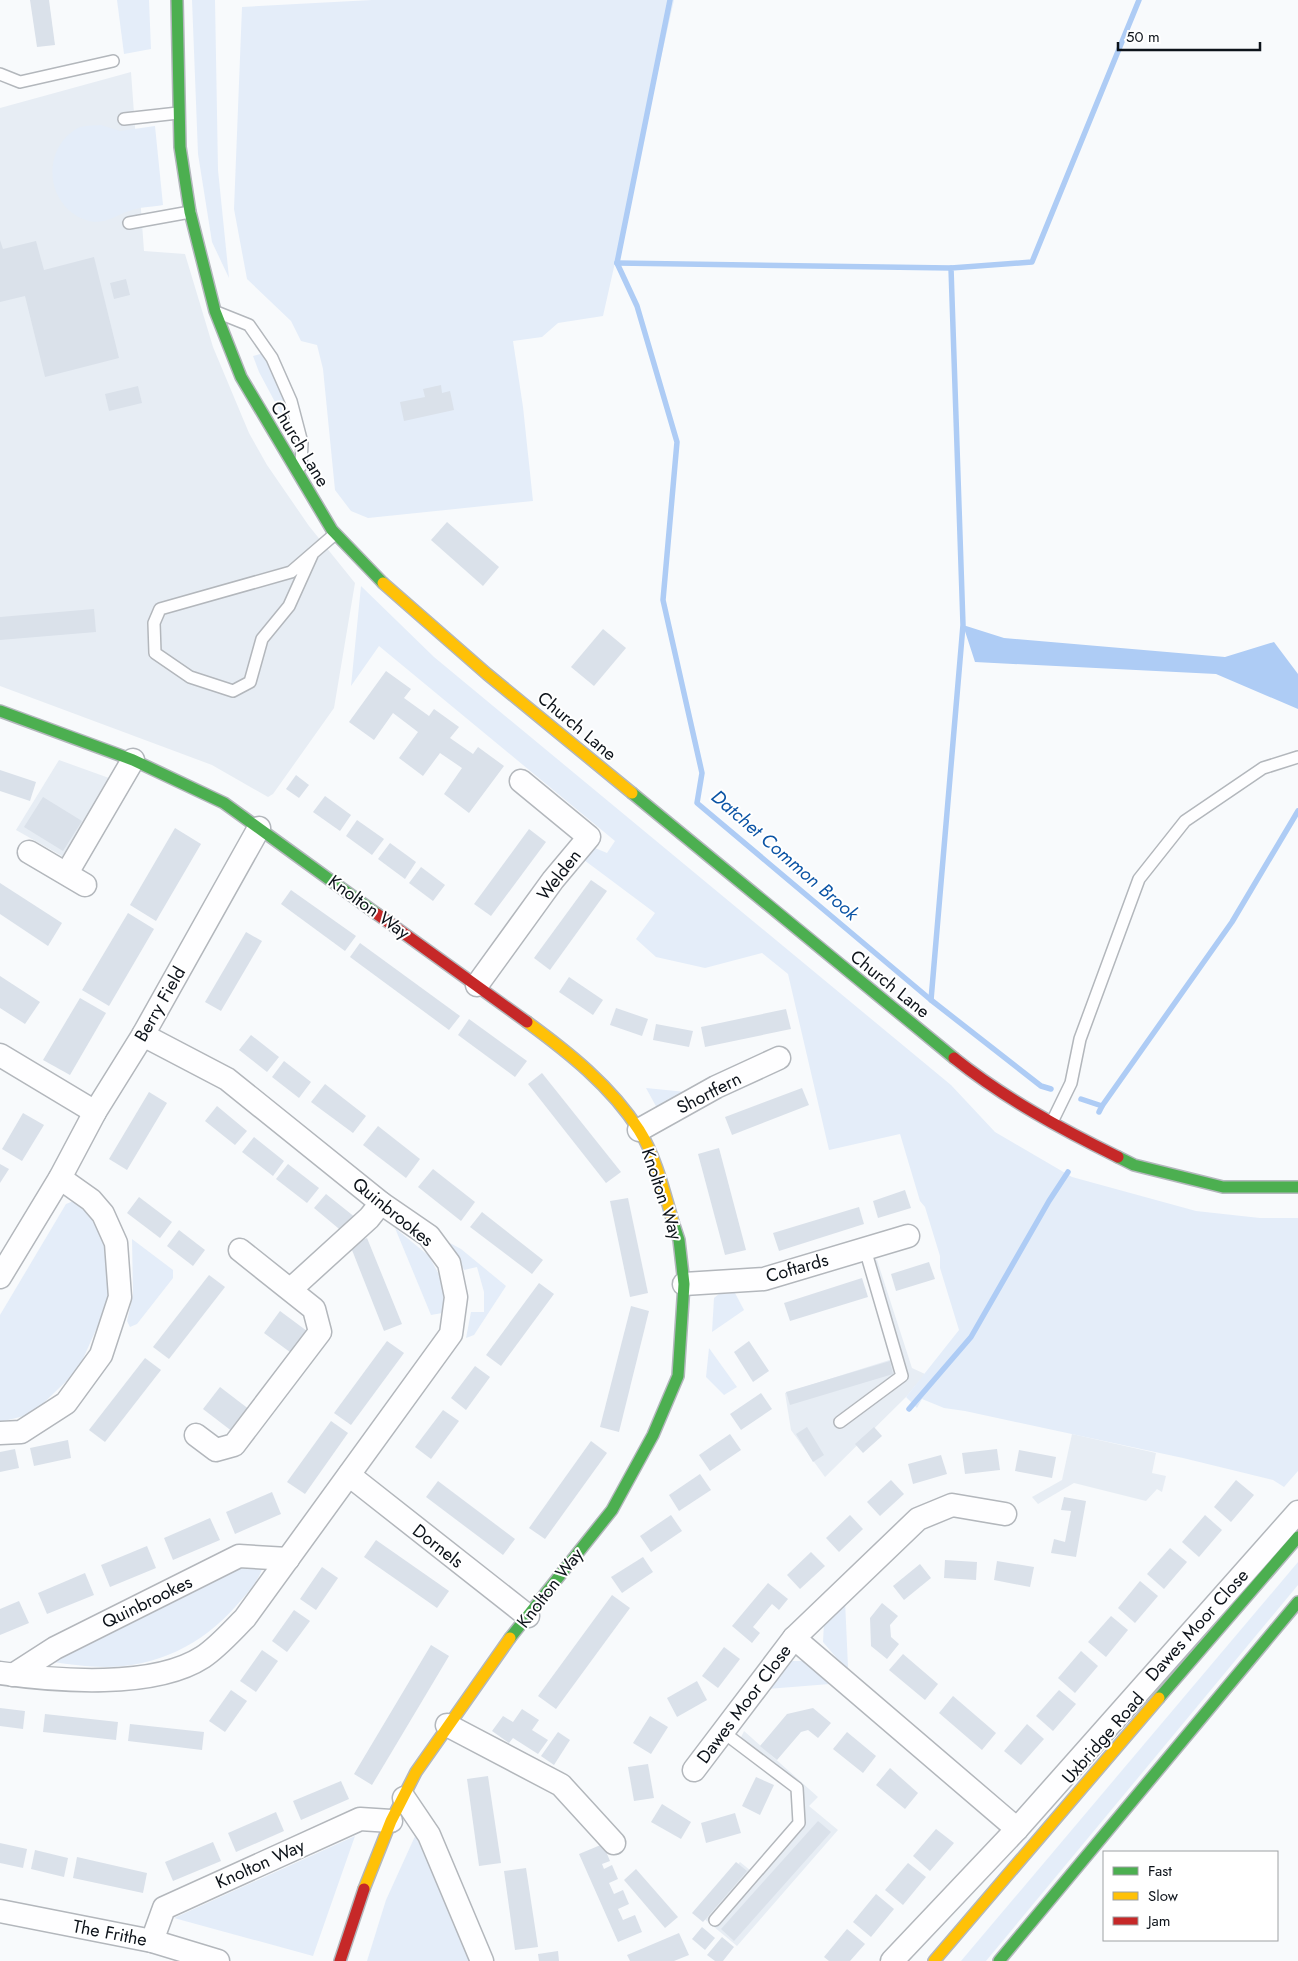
<svg xmlns="http://www.w3.org/2000/svg" width="1298" height="1961" font-family="Jost,sans-serif">
	<style>
		.built { fill: #e7edf4 }
		.green { fill: #e4edf9 }
		.water { fill: #aeccf5 }
		.lines { fill: none; stroke-linecap: round; stroke-linejoin: round }
		.stream { stroke: #aeccf5; stroke-width: 5.5 }
		.building { fill: #dae1ea }
		.lane-casing { stroke: #b3b7bc; stroke-width: 14 }
		.street-casing { stroke: #b3b7bc; stroke-width: 25 }
		.fast-casing { stroke: #b3b7bc; stroke-width: 14 }
		.slow-casing { stroke: #b3b7bc; stroke-width: 14 }
		.jam-casing { stroke: #b3b7bc; stroke-width: 14 }
		.lane { stroke: #fefeff; stroke-width: 11 }
		.street { stroke: #fefeff; stroke-width: 22 }
		.fast { stroke: #4caf50; stroke-width: 11 }
		.slow { stroke: #ffc107; stroke-width: 11 }
		.jam { stroke: #c62828; stroke-width: 11 }
		.labels { text-anchor: middle; dominant-baseline: central; stroke-width: 4; stroke-linejoin: round; paint-order: stroke }
		.street-label { font-size: 18px; fill: #0d131a; stroke: #fff }
		.water-label { font-size: 19px; font-style: italic; fill: #0b54a5; stroke: #fff }
	</style>
	<rect width="100%" height="100%" fill="#f8fafc"/>
	<!-- built -->
	<g class="built">
		<polygon points="131,72 144,251 185,254 213,347 249,433 267,465 309,526 355,583 334,708 273,794 268,797 212,765 0,686 0,108"/>
		<polygon points="59,760 109,778 87,818 69,860 16,830"/>
		<polygon points="877,1260 912,1368 925,1374 906,1397 825,1477 791,1430 785,1393 899,1357 869,1263"/>
		<polygon points="1072,1434 1156,1453 1152,1473 1166,1476 1162,1492 1157,1489 1146,1501 1074,1483 1038,1504 1032,1497 1062,1480"/>
		<polygon points="744,1731 818,1797 809,1806 838,1830 737,1946 696,1912 740,1862 751,1871 801,1815 795,1792 736,1748"/>
	</g>
	<!-- green -->
	<g class="green">
		<polygon points="117,0 149,0 151,49 124,54"/>
		<polygon points="192,0 215,0 218,170 229,278 212,242 198,154"/>
		<polygon points="372,0 674,0 603,316 558,323 542,337 513,341 523,407 533,501 368,518 351,511 335,490 323,369 317,345 301,341 291,321 247,279 234,209 242,7"/>
		<path d="M 101,125 L 120,131 L 155,126 L 163,205 C 152,207 139,207 129,211 C 114,216 103,226 86,220 C 45,206 41,148 78,128 C 84,125 94,126 101,125 Z"/>
		<polygon points="264,353 278,377 299,442 292,434 259,372 253,356"/>
		<polygon points="361,586 434,657 951,1085 995,1132 1072,1177 1196,1211 1260,1218 1298,1218 1298,1471 1284,1487 1273,1480 1183,1458 965,1411 944,1408 922,1399 917,1408 906,1397 959,1330 940,1268 940,1256 925,1207 920,1201 900,1134 829,1150 788,974 762,953 705,968 656,957 636,939 655,913 580,857 595,848 607,853 615,841 379,646 351,686"/>
		<polygon points="646,1088 686,1092 657,1108"/>
		<polygon points="81,1198 107,1232 110,1270 108,1303 78,1370 32,1414 0,1422 0,1315 66,1204"/>
		<polygon points="395,1228 429,1256 443,1282 448,1312 431,1315"/>
		<polygon points="132,1239 173,1270 173,1278 137,1324 130,1327 127,1321 133,1294"/>
		<polygon points="450,1243 461,1249 506,1286 474,1335 466,1338 471,1312 484,1312 484,1292 477,1267 464,1270"/>
		<polygon points="735,1293 744,1310 712,1332 714,1298 719,1294"/>
		<polygon points="709,1348 737,1387 724,1395 706,1377"/>
		<polygon points="1298,1562 1298,1585 986,1961 961,1961"/>
		<path d="M 257,1565 L 262,1569 C 257,1584 246,1594 236,1606 C 202,1645 156,1667 105,1667 C 88,1667 69,1664 52,1662 L 236,1569 Z"/>
		<polygon points="845,1600 848,1667 846,1669 823,1642 824,1622"/>
		<polygon points="792,1661 806,1661 834,1681 830,1684 767,1689"/>
		<polygon points="416,1834 473,1961 367,1961 386,1900"/>
		<polygon points="355,1836 313,1956 174,1918"/>
	</g>
	<!-- water -->
	<polygon class="water" points="963,625 1004,638 1225,657 1274,642 1298,674 1298,709 1216,674 975,662"/>
	<g class="lines">
		<!-- stream -->
		<g class="stream">
			<polyline points="617,263 637,306 677,442 663,600 702,773 697,803 931,1000 1041,1086 1051,1089"/>
			<polyline points="617,263 951,268"/>
			<polyline points="617,263 670,0"/>
			<polyline points="931,1000 963,625 951,268 1032,262 1139,0"/>
			<polyline points="1081,1099 1102,1106 1099,1112"/>
			<polyline points="1102,1106 1232,922 1298,811"/>
			<polyline points="909,1409 971,1337 1049,1201 1068,1172"/>
		</g>
	</g>
	<!-- building -->
	<g class="building">
		<polygon points="30,0 49,0 55,45 37,47"/>
		<polygon points="0,240 3,249 36,241 44,270 94,257 119,358 45,377 25,296 0,302"/>
		<polygon points="126,279 130,295 114,299 110,283"/>
		<polygon points="441,385 442,393 450,391 454,410 404,421 400,402 425,397 423,389"/>
		<polygon points="138,386 142,403 109,411 105,394"/>
		<polygon points="447,522 499,567 483,586 431,540"/>
		<polygon points="94,609 96,632 0,640 0,617"/>
		<polygon points="603,629 626,648 594,686 571,667"/>
		<polygon points="386,671 411,689 404,698 429,716 434,709 459,727 450,738 473,754 478,747 504,766 469,813 444,794 462,768 440,753 423,776 399,758 418,732 393,713 374,740 349,722"/>
		<polygon points="0,770 36,782 30,801 0,791"/>
		<polygon points="296,775 309,785 299,798 286,789"/>
		<polygon points="325,796 351,815 340,831 313,812"/>
		<polygon points="43,797 82,821 63,851 24,827"/>
		<polygon points="357,820 384,839 372,855 346,836"/>
		<polygon points="175,828 201,844 156,921 130,905"/>
		<polygon points="529,829 546,842 491,916 474,904"/>
		<polygon points="390,843 416,862 405,879 378,859"/>
		<polygon points="421,867 445,885 433,901 409,883"/>
		<polygon points="591,880 607,891 550,970 534,958"/>
		<polygon points="0,883 62,923 48,946 0,914"/>
		<polygon points="291,890 356,936 345,951 281,904"/>
		<polygon points="128,913 154,929 109,1006 82,990"/>
		<polygon points="246,932 262,941 221,1011 205,1002"/>
		<polygon points="360,943 460,1016 449,1030 350,957"/>
		<polygon points="0,976 40,1002 25,1024 0,1008"/>
		<polygon points="569,977 603,1000 593,1015 559,992"/>
		<polygon points="80,998 106,1013 70,1075 43,1060"/>
		<polygon points="616,1008 648,1019 642,1036 610,1025"/>
		<polygon points="786,1009 791,1029 705,1047 701,1027"/>
		<polygon points="469,1019 527,1061 515,1077 458,1035"/>
		<polygon points="656,1024 693,1031 689,1047 653,1040"/>
		<polygon points="251,1035 279,1057 267,1072 239,1050"/>
		<polygon points="284,1061 311,1082 299,1098 272,1077"/>
		<polygon points="542,1073 621,1172 606,1183 528,1084"/>
		<polygon points="325,1084 366,1116 353,1133 311,1102"/>
		<polygon points="802,1088 809,1105 732,1135 725,1117"/>
		<polygon points="149,1092 167,1103 127,1170 109,1159"/>
		<polygon points="217,1106 247,1131 235,1145 205,1121"/>
		<polygon points="23,1113 44,1125 22,1161 2,1149"/>
		<polygon points="378,1126 420,1159 406,1178 363,1145"/>
		<polygon points="254,1137 284,1161 273,1176 242,1152"/>
		<polygon points="719,1148 746,1250 725,1255 698,1154"/>
		<polygon points="0,1164 9,1169 0,1183"/>
		<polygon points="288,1164 319,1188 307,1203 276,1179"/>
		<polygon points="433,1169 475,1202 461,1221 418,1187"/>
		<polygon points="905,1190 911,1208 878,1218 873,1201"/>
		<polygon points="326,1194 356,1218 344,1233 314,1208"/>
		<polygon points="139,1197 172,1222 160,1238 127,1213"/>
		<polygon points="628,1198 648,1293 630,1297 610,1201"/>
		<polygon points="859,1207 864,1224 779,1251 773,1233"/>
		<polygon points="482,1212 543,1260 532,1274 470,1227"/>
		<polygon points="179,1230 205,1250 193,1266 167,1246"/>
		<polygon points="367,1238 402,1324 384,1331 350,1245"/>
		<polygon points="929,1262 935,1279 896,1291 891,1274"/>
		<polygon points="209,1275 225,1287 169,1359 153,1347"/>
		<polygon points="862,1278 868,1297 790,1321 784,1303"/>
		<polygon points="539,1283 554,1294 501,1366 486,1355"/>
		<polygon points="631,1306 649,1311 619,1432 600,1427"/>
		<polygon points="280,1311 311,1334 294,1355 264,1333"/>
		<polygon points="387,1341 404,1353 351,1425 334,1413"/>
		<polygon points="749,1341 769,1371 753,1382 734,1352"/>
		<polygon points="145,1358 161,1370 105,1442 89,1430"/>
		<polygon points="890,1361 893,1374 790,1405 786,1392"/>
		<polygon points="475,1366 490,1377 466,1410 451,1398"/>
		<polygon points="220,1387 250,1410 233,1432 203,1409"/>
		<polygon points="761,1393 772,1409 741,1430 730,1414"/>
		<polygon points="443,1410 459,1421 431,1459 415,1447"/>
		<polygon points="331,1421 348,1433 305,1494 287,1482"/>
		<polygon points="807,1427 824,1455 813,1462 796,1434"/>
		<polygon points="874,1427 882,1436 863,1453 855,1444"/>
		<polygon points="730,1434 741,1450 710,1471 699,1455"/>
		<polygon points="68,1440 71,1458 34,1466 30,1448"/>
		<polygon points="591,1441 607,1453 545,1539 529,1528"/>
		<polygon points="15,1449 19,1468 0,1472 0,1452"/>
		<polygon points="997,1449 1000,1470 965,1474 962,1453"/>
		<polygon points="1019,1450 1056,1457 1052,1478 1015,1471"/>
		<polygon points="941,1455 947,1474 913,1484 908,1464"/>
		<polygon points="700,1474 711,1490 679,1511 669,1495"/>
		<polygon points="891,1480 904,1494 880,1516 867,1502"/>
		<polygon points="1236,1480 1254,1495 1231,1522 1214,1507"/>
		<polygon points="438,1481 515,1539 503,1555 426,1497"/>
		<polygon points="272,1492 281,1514 235,1534 226,1512"/>
		<polygon points="1064,1497 1086,1501 1076,1557 1051,1553 1054,1539 1065,1542 1071,1511 1061,1510"/>
		<polygon points="671,1515 682,1531 651,1552 640,1536"/>
		<polygon points="850,1515 863,1529 839,1552 826,1538"/>
		<polygon points="1205,1515 1222,1530 1199,1557 1182,1542"/>
		<polygon points="210,1518 220,1540 173,1560 164,1538"/>
		<polygon points="376,1540 449,1591 437,1608 364,1557"/>
		<polygon points="147,1546 156,1568 110,1587 101,1565"/>
		<polygon points="1170,1548 1187,1562 1164,1589 1147,1574"/>
		<polygon points="811,1552 825,1566 800,1589 787,1575"/>
		<polygon points="643,1557 653,1572 622,1593 611,1577"/>
		<polygon points="945,1560 977,1562 976,1580 944,1578"/>
		<polygon points="997,1561 1034,1567 1030,1587 994,1580"/>
		<polygon points="920,1564 931,1578 904,1600 893,1586"/>
		<polygon points="322,1567 338,1578 316,1610 300,1599"/>
		<polygon points="85,1573 94,1595 47,1614 38,1593"/>
		<polygon points="1140,1581 1158,1596 1135,1623 1118,1608"/>
		<polygon points="768,1583 788,1599 779,1610 772,1604 753,1627 760,1633 752,1643 732,1626"/>
		<polygon points="612,1595 630,1608 556,1709 538,1696"/>
		<polygon points="19,1601 29,1623 0,1635 0,1609"/>
		<polygon points="882,1603 898,1616 890,1625 891,1637 899,1644 887,1659 871,1646 870,1618"/>
		<polygon points="294,1610 310,1621 287,1652 272,1641"/>
		<polygon points="1111,1616 1128,1630 1106,1657 1088,1642"/>
		<polygon points="431,1645 449,1656 372,1785 354,1774"/>
		<polygon points="724,1647 740,1659 718,1688 702,1676"/>
		<polygon points="262,1650 278,1661 256,1692 240,1681"/>
		<polygon points="1081,1651 1098,1666 1075,1693 1058,1678"/>
		<polygon points="903,1654 938,1684 925,1700 889,1670"/>
		<polygon points="697,1681 707,1700 677,1717 667,1698"/>
		<polygon points="231,1690 247,1701 225,1732 209,1721"/>
		<polygon points="1059,1690 1076,1704 1053,1731 1036,1716"/>
		<polygon points="953,1696 996,1733 982,1750 939,1713"/>
		<polygon points="0,1708 25,1711 23,1729 0,1726"/>
		<polygon points="813,1708 831,1723 818,1738 808,1730 801,1732 777,1760 760,1746 787,1714"/>
		<polygon points="522,1709 539,1720 532,1730 548,1740 538,1754 513,1738 509,1743 492,1731 503,1716 513,1722"/>
		<polygon points="45,1714 118,1722 116,1740 43,1732"/>
		<polygon points="650,1716 668,1727 651,1754 633,1743"/>
		<polygon points="130,1724 204,1732 202,1750 128,1741"/>
		<polygon points="1027,1724 1044,1739 1021,1765 1004,1751"/>
		<polygon points="558,1732 570,1740 554,1765 541,1756"/>
		<polygon points="847,1732 876,1756 863,1773 833,1749"/>
		<polygon points="648,1764 654,1798 634,1801 628,1767"/>
		<polygon points="890,1768 918,1793 905,1809 876,1785"/>
		<polygon points="488,1776 501,1863 479,1866 467,1779"/>
		<polygon points="756,1777 774,1785 760,1815 742,1806"/>
		<polygon points="341,1781 349,1799 301,1820 293,1801"/>
		<polygon points="662,1804 691,1822 681,1839 651,1822"/>
		<polygon points="276,1812 284,1831 236,1852 228,1833"/>
		<polygon points="735,1813 741,1833 706,1843 701,1823"/>
		<polygon points="818,1821 831,1832 734,1941 721,1929"/>
		<polygon points="936,1829 954,1843 930,1871 913,1856"/>
		<polygon points="213,1842 221,1861 173,1881 165,1862"/>
		<polygon points="0,1843 27,1849 23,1868 0,1863"/>
		<polygon points="603,1844 610,1861 602,1864 604,1869 612,1865 618,1879 609,1883 614,1894 623,1890 629,1904 618,1909 623,1920 635,1915 642,1932 618,1942 579,1854"/>
		<polygon points="35,1850 68,1858 64,1877 31,1869"/>
		<polygon points="77,1857 147,1873 143,1893 73,1878"/>
		<polygon points="736,1862 747,1871 703,1922 692,1913"/>
		<polygon points="908,1863 926,1877 903,1905 885,1890"/>
		<polygon points="526,1868 538,1947 515,1950 504,1871"/>
		<polygon points="636,1869 678,1917 665,1928 624,1880"/>
		<polygon points="876,1894 894,1909 871,1937 853,1922"/>
		<polygon points="702,1927 715,1938 705,1950 692,1939"/>
		<polygon points="847,1929 865,1944 850,1961 829,1961 824,1957"/>
		<polygon points="679,1933 689,1955 674,1961 630,1961 627,1955"/>
		<polygon points="722,1937 734,1947 723,1961 715,1961 707,1955"/>
		<polygon points="558,1951 559,1961 539,1961 538,1954"/>
	</g>
	<g class="lines">
		<defs>
			<g id="lane">
				<polyline points="0,74 20,82 113,61"/>
				<polyline points="124,119 178,113"/>
				<polyline points="129,223 190,212"/>
				<polyline points="219,313 249,325 272,358 291,401 302,443 301,466"/>
				<polyline points="312,555 289,606 262,639 250,682 233,691 190,677 155,653 154,623 160,609 291,572 335,534"/>
				<polyline points="1052,1122 1071,1083 1080,1039 1139,879 1185,821 1263,768 1298,757"/>
				<polyline points="840,1422 902,1376 865,1249"/>
				<polyline points="715,1920 799,1823 797,1788 723,1732"/>
			</g>
			<g id="street">
				<polyline points="29,852 85,885"/>
				<polyline points="67,873 133,760"/>
				<polyline points="477,985 553,880 589,837 521,781"/>
				<polyline points="0,1055 95,1112"/>
				<polyline points="639,1130 716,1087 779,1058"/>
				<polyline points="0,1277 60,1178 95,1112 143,1035 259,828"/>
				<polyline points="684,1284 764,1279 908,1236"/>
				<polyline points="291,1289 369,1218 381,1203"/>
				<polyline points="0,1433 21,1432 66,1403 101,1355 120,1297 116,1243 103,1214 91,1200 60,1178"/>
				<polyline points="196,1435 216,1450 234,1445 320,1332 314,1309 240,1250"/>
				<polyline points="349,1475 528,1616"/>
				<polyline points="794,1638 1017,1829"/>
				<path d="M 0,1673 C 56,1681 154,1689 203,1657 C 218,1647 232,1631 245,1618 L 451,1334 L 456,1297 L 449,1263 L 429,1236 L 381,1203 L 227,1079 L 143,1035"/>
				<polyline points="13,1675 55,1648 239,1556 288,1559"/>
				<polyline points="447,1725 561,1785 614,1843"/>
				<polyline points="694,1770 794,1638 918,1519 952,1505 1005,1514"/>
				<polyline points="404,1798 429,1835 482,1961"/>
				<polyline points="0,1911 152,1941 218,1961"/>
				<polyline points="152,1941 164,1908 360,1819 391,1821"/>
				<polyline points="892,1961 1017,1829 1298,1512"/>
			</g>
			<g id="fast">
				<polyline points="177,0 180,147 190,212 215,311 241,377 332,530 383,583"/>
				<polyline points="0,711 133,760 224,803 377,914"/>
				<polyline points="632,793 954,1058"/>
				<polyline points="1118,1157 1134,1165 1223,1187 1298,1187"/>
				<polyline points="510,1638 612,1510 653,1435 678,1376 684,1284 679,1240 673,1222"/>
				<polyline points="1159,1698 1298,1537"/>
				<polyline points="999,1961 1298,1602"/>
			</g>
			<g id="slow">
				<polyline points="383,583 487,674 632,793"/>
				<path d="M 527,1022 C 568,1052 611,1086 639,1130 C 656,1157 664,1191 673,1222"/>
				<polyline points="364,1889 391,1821 416,1772 510,1638"/>
				<polyline points="934,1961 1159,1698"/>
			</g>
			<g id="jam">
				<polyline points="377,914 527,1022"/>
				<path d="M 954,1058 C 1004,1098 1061,1129 1118,1157"/>
				<polyline points="340,1961 364,1889"/>
			</g>
		</defs>
		<!-- lane casing -->
		<use href="#lane" class="lane-casing"/>
		<!-- street casing -->
		<use href="#street" class="street-casing"/>
		<!-- fast casing -->
		<use href="#fast" class="fast-casing"/>
		<!-- slow casing -->
		<use href="#slow" class="slow-casing"/>
		<!-- jam casing -->
		<use href="#jam" class="jam-casing"/>
		<!-- lane -->
		<use href="#lane" class="lane"/>
		<!-- street -->
		<use href="#street" class="street"/>
		<!-- fast -->
		<use href="#fast" class="fast"/>
		<!-- slow -->
		<use href="#slow" class="slow"/>
		<!-- jam -->
		<use href="#jam" class="jam"/>
	</g>
	<g class="labels">
		<!-- street labels -->
		<g class="street-label">
			<text transform="translate(300 444) rotate(59)">Church Lane</text>
			<text transform="translate(577 726) rotate(40)">Church Lane</text>
			<text transform="translate(559 875) rotate(-52)">Welden</text>
			<text transform="translate(369 907) rotate(36)">Knolton Way</text>
			<text transform="translate(890 984) rotate(39)">Church Lane</text>
			<text transform="translate(160 1004) rotate(-60)">Berry Field</text>
			<text transform="translate(709 1093) rotate(-27)">Shortfern</text>
			<text transform="translate(662 1194) rotate(72)">Knolton Way</text>
			<text transform="translate(393 1212) rotate(39)">Quinbrookes</text>
			<text transform="translate(797 1268) rotate(-16)">Coftards</text>
			<text transform="translate(438 1546) rotate(38)">Dornels</text>
			<text transform="translate(550 1588) rotate(-52)">Knolton Way</text>
			<text transform="translate(147 1602) rotate(-26)">Quinbrookes</text>
			<text transform="translate(1197 1625) rotate(-48)">Dawes Moor Close</text>
			<text transform="translate(744 1704) rotate(-53)">Dawes Moor Close</text>
			<text transform="translate(1103 1738) rotate(-49)">Uxbridge Road</text>
			<text transform="translate(260 1864) rotate(-24)">Knolton Way</text>
			<text transform="translate(110 1933) rotate(11)">The Frithe</text>
		</g>
		<!-- water labels -->
		<g class="water-label">
			<text transform="translate(785 855) rotate(41)">Datchet Common Brook</text>
		</g>
	</g>
	<!-- legend -->
	<rect x="1103" y="1851" width="175" height="90" fill="#ffffff" stroke="#9ea1a3"/>
	<rect x="1113" y="1867" width="25" height="8" fill="#4caf50" stroke="#9ea1a3"/>
	<text x="1148" y="1876" font-size="15" fill="#0d131a">Fast</text>
	<rect x="1113" y="1892" width="25" height="8" fill="#ffc107" stroke="#9ea1a3"/>
	<text x="1148" y="1901" font-size="15" fill="#0d131a">Slow</text>
	<rect x="1113" y="1917" width="25" height="8" fill="#c62828" stroke="#9ea1a3"/>
	<text x="1148" y="1926" font-size="15" fill="#0d131a">Jam</text>
	<!-- scale -->
	<path d="M1118 42v8h142v-8" fill="none" stroke="#0d131a" stroke-width="2.5"/>
	<text x="1126" y="42" font-size="15" fill="#0d131a" stroke="#ffffff" stroke-width="4" paint-order="stroke">50 m</text>
</svg>
